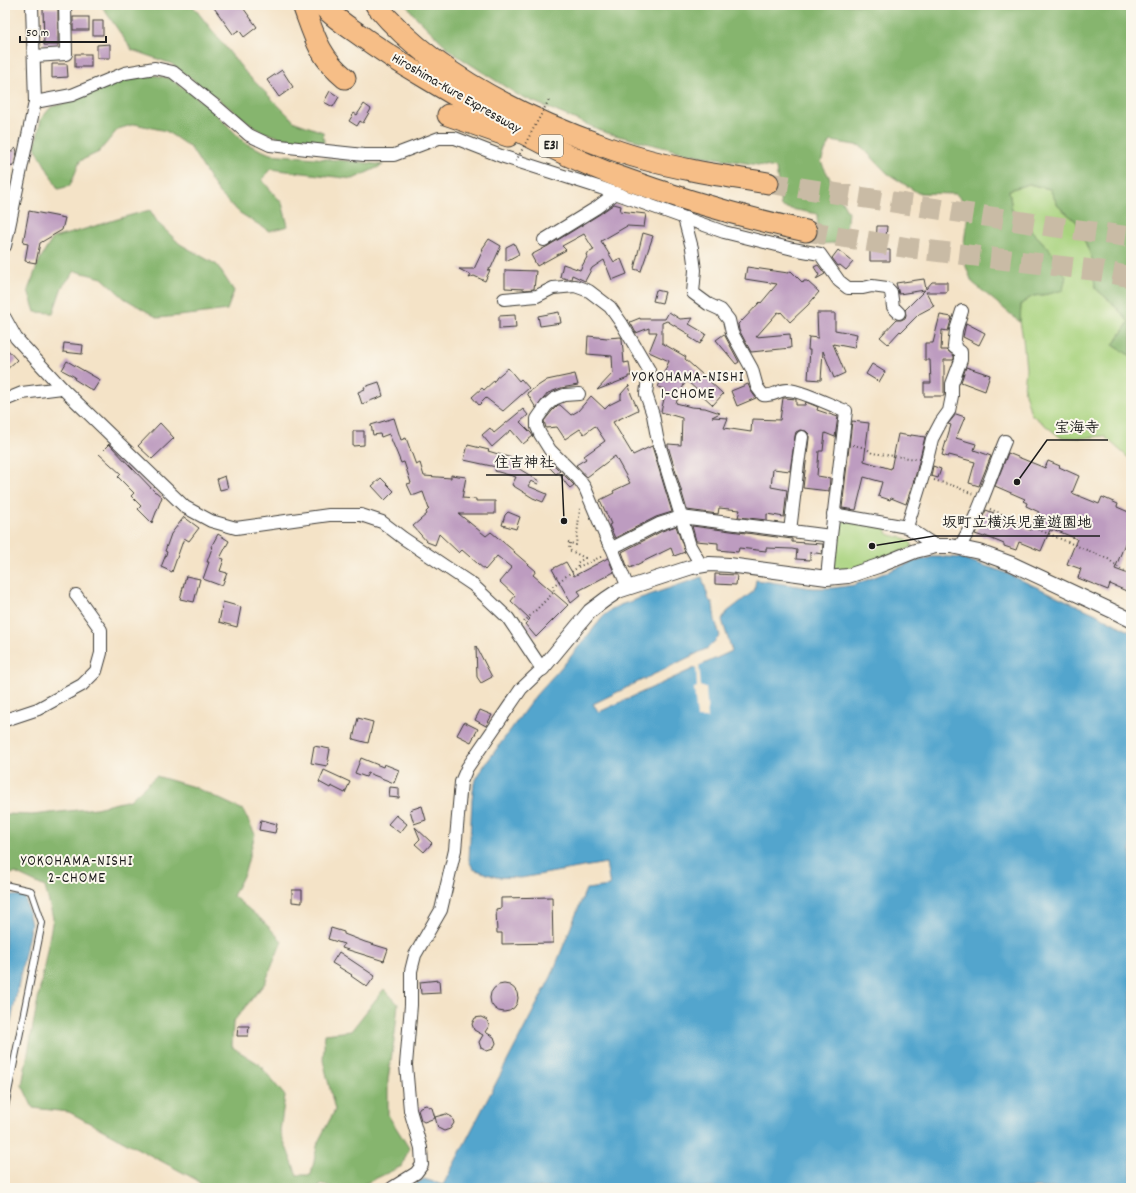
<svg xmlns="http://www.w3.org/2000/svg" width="1136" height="1193" font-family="Dekko,'Klee One',sans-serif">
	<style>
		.green { fill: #a9d37f; stroke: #62784e }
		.forest { fill: #86b56e; stroke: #516845 }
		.water { fill: #52a5cd; stroke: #376074 }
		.pier { fill: #f4e3c7 }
		.building { fill: #bd9cc0 }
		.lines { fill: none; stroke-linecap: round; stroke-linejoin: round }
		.motorway-tunnel { stroke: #c9bba5; stroke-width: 21; stroke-dasharray: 21 10; stroke-linecap: butt }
		.service-casing { stroke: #3c3a36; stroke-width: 8 }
		.minor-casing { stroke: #3c3a36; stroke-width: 14 }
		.tertiary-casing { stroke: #3c3a36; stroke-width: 16 }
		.motorway-casing { stroke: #3c3a36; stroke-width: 23 }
		.path { stroke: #3c3a36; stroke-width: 2; stroke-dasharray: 1 3; stroke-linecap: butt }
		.service { stroke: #fff; stroke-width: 6 }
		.minor { stroke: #fff; stroke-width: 12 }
		.tertiary { stroke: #fff; stroke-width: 14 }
		.motorway { stroke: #f6be87; stroke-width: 21 }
		.path-bridge { stroke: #3c3a36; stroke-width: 2; stroke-dasharray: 1 3; stroke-linecap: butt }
		.labels { text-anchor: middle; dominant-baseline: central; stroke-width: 4; stroke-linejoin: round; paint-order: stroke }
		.shield { fill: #fbf7ec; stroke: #5f5e5a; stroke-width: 1 }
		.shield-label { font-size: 13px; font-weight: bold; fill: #1c1c1c }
		.street-label { font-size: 14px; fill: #1c1c1c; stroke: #fbf7ec }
		.neighbourhood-label { font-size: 15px; letter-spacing: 1px; fill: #1c1c1c; stroke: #fbf7ec }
		.leader { fill: none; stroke: #1c1c1c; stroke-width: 1.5 }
		.callout-dot { fill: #1c1c1c; stroke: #fbf7ec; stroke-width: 1.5 }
		.callout-label { font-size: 15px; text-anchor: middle; font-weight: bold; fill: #1c1c1c; stroke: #fbf7ec; stroke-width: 4; stroke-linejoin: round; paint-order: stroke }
	</style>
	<rect width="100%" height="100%" fill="#fbf7ec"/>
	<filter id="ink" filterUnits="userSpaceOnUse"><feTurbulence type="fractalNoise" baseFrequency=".025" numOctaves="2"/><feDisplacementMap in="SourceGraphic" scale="8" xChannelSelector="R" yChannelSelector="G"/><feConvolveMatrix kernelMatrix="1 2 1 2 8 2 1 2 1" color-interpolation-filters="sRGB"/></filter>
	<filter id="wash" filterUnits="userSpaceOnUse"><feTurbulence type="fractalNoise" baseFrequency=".012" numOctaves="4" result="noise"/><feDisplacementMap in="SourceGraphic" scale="16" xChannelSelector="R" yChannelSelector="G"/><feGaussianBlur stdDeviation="0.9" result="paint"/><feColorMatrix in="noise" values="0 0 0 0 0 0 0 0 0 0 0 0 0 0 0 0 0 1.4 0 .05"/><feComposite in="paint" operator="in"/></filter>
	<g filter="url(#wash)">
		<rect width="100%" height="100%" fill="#f4e3c7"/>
		<!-- green -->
		<g class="green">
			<polygon points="1028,184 1050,189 1058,206 1077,222 1093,261 1095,288 1110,301 1129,322 1113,345 1131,356 1131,460 1104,436 1084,438 1060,437 1031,414 1024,389 1026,369 1023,338 1020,322 1021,304 1033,296 1049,294 1050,250 1012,210 1009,190"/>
			<path d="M 835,519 L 887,526 L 887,533 C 895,539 905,534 912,544 L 911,548 L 836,575 L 831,565 Z"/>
		</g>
		<!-- forest -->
		<g class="forest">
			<polygon points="101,5 192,5 246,73 295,122 323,132 324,143 289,140 260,131 172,64 132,50"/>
			<polygon points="407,5 1131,5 1131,356 1113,345 1129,322 1110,301 1095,288 1093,261 1077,222 1058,206 1050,189 1029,184 1009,190 1012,210 1050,250 1066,276 1063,290 1049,294 1033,296 1021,304 1020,322 972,282 962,256 969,208 956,194 918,193 887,173 861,146 831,141 825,151 821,162 848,212 845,242 819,244 817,214 781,207 776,168 686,153 607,133 518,95 453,53 413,14"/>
			<polygon points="152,75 169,78 207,105 245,143 270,154 360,162 383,165 353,179 270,169 262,180 282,203 288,226 269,231 240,213 219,193 191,148 166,131 135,124 118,129 99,152 80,161 70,186 58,189 35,147 41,119 51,107 73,101 126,79"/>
			<path d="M 150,210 L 158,223 L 180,244 L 217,265 L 234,291 L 227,310 L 197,314 L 158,318 L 124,298 L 102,278 L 75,271 L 62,287 L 53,313 L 35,312 L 28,290 L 40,259 L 53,238 C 86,230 117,218 150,210 Z"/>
			<polygon points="156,776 194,787 243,810 255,834 245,872 233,896 262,920 282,941 265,983 233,1022 232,1047 259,1064 285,1096 280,1131 297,1175 311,1175 318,1142 335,1110 323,1060 325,1034 351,1031 384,989 398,1004 395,1034 388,1079 388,1115 409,1148 402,1166 356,1188 335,1188 321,1184 319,1188 203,1188 197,1180 69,1112 33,1108 22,1085 53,918 45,887 15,873 5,875 5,814 32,815 96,808 130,800"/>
		</g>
		<!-- water -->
		<g class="water">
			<polygon points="932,557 947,557 961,558 1001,571 1094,613 1131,632 1131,1188 409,1188 424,1179 443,1185 551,977 586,889 610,886 606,863 521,878 496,877 473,869 469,860 472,800 474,783 484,766 536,695 567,661 602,618 610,610 620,605 702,577 709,600 713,604 715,620 720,636 708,648 593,704 599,712 732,651 722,620 727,612 754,591 756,580 812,588 833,588 854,585 910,563"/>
			<polygon points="5,894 25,897 31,924 5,1050"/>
		</g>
		<!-- pier -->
		<polygon class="pier" points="699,664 701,687 706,687 708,718 697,718 694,688 697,687 696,665"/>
		<g id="blocks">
			<!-- building -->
			<g class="building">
				<polygon points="212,5 241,5 257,27 244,37 239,30 233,34"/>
				<polygon points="43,8 58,8 58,45 44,45"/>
				<rect x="73" y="17" width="16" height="13"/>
				<rect x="93" y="21" width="10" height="14"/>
				<polygon points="110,44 110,58 97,58 97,45"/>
				<rect x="75" y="54" width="16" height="13"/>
				<polygon points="52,64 67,64 68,77 52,78"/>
				<polygon points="282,70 293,87 279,97 267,80"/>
				<polygon points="330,91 339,97 333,107 324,102"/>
				<polygon points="364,104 371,109 363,123 360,121 357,126 349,121 354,113 357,115"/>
				<polygon points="16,148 17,152 14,164 12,167 5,159 5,157"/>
				<polygon points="614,204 621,206 620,211 646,214 644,227 627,226 601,241 614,262 621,259 627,274 612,280 604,260 592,268 585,281 572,275 571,279 567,279 560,277 563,264 580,270 587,257 586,254 594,250 584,234 562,246 566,250 537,266 531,255 548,246 600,214"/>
				<polygon points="29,211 65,218 62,230 40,243 36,263 25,261 28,244 23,243"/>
				<polygon points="877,226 887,226 885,250 890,250 890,261 870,261 870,250 876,250"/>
				<polygon points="643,233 653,236 641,271 634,269"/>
				<polygon points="489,239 501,246 491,268 487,270 490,270 485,281 474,276 469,278 471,275 459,269 474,269 483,250 482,249"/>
				<polygon points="514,243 519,254 506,261 506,247"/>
				<polygon points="838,250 853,262 846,270 840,265 838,266 832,258"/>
				<polygon points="818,265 825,274 816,279 819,275 814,267"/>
				<polygon points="747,267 788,273 791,271 803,283 804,281 807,281 819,292 808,305 790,322 781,312 780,313 778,312 756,337 790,334 791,348 751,352 739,330 738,324 742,320 742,321 760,302 761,303 777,284 745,279"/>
				<polygon points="505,270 536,271 534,289 524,290 524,289 505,288"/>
				<polygon points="924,279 926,289 932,282 947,282 947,292 926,292 934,306 919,314 901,332 900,331 888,344 880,337 896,320 901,320 905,318 906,315 905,310 925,290 899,294 896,283"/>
				<polygon points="656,290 665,292 662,303 653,301"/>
				<polygon points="559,312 561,323 540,326 538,316"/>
				<polygon points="669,312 680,319 693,318 689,324 706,334 700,344 689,337 690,335 667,321 662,323 662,343 686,357 685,359 703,375 723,394 713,405 686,380 676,403 691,407 705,408 720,413 712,417 728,418 724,428 751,432 752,419 780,420 783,398 785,398 796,399 796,405 805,405 806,402 818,407 817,410 838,417 835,437 825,433 823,451 819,451 817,476 830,478 829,491 803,488 809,438 809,434 806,431 800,430 796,432 795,436 790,471 773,469 771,487 787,490 784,517 767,514 767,520 738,517 740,510 719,508 718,514 687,510 668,446 668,444 681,445 682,418 661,412 666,390 658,387 669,361 649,352 657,332 649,332 649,328 636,333 630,322 640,318 640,319 665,319"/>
				<polygon points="817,313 835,313 835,330 857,334 854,348 833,344 845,373 834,378 823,351 821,380 808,379 810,350 808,350 809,337 818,338"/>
				<polygon points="515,315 516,328 499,329 499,316"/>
				<polygon points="940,315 952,317 948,331 942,330 941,350 947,350 954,356 954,359 953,360 944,360 944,396 924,396 924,383 931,383 930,360 925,360 925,343 933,343"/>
				<polygon points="966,323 985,333 979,345 963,337"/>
				<polygon points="724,334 739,362 736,364 716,340"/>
				<polygon points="588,336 607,338 621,337 622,339 624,363 629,362 631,376 628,376 628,378 597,390 613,373 612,356 587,354"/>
				<polygon points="64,343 83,345 82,354 63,352"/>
				<polygon points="5,347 17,360 5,371"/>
				<polygon points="67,361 100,380 93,391 74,379 75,377 62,370"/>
				<polygon points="872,364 885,372 879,382 866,374"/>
				<polygon points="966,367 990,375 985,391 961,382"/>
				<polygon points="508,368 519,381 521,379 529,388 503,411 486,398 479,405 472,397 482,388 484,390 496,379 496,378"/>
				<polygon points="575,374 578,385 561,388 548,393 536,408 527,393 547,380"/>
				<polygon points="379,382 383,396 362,404 358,392 365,389 364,387"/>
				<polygon points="748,384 751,391 756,398 737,406 731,391"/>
				<polygon points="629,385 631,394 638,410 613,422 633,455 652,446 672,512 656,517 615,538 609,525 611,524 600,500 614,493 613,491 630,483 615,456 587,477 576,465 586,459 584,456 605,441 595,426 584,434 580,429 565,439 557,427 546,428 544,421 552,411 558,405 560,405 571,415 578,411 591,396 605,409 609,405 621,399 621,394"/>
				<polygon points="523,409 528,415 520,422 531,433 533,436 523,444 511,430 492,447 482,435 490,428 494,433"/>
				<polygon points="956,414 965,417 956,438 976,444 974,450 991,456 979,486 969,483 975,462 949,455 948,457 942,455 951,425 948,424"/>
				<polygon points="394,418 401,440 406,438 416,465 420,463 424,476 451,478 451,475 466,477 462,498 476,499 476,501 495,501 495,514 459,514 486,536 491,532 515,552 514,552 536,571 533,575 568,605 536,637 525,624 530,619 511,601 515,596 500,582 512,568 497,556 485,570 462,550 459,553 439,534 435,545 427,542 413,526 427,514 426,512 429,509 423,492 415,495 412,495 407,484 411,483 404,462 401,463 389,434 381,437 380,434 373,435 371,425"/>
				<polygon points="852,421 869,423 864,461 891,469 898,434 911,436 911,435 925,437 916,474 906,504 891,498 890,500 878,496 882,482 864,477 856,510 842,508"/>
				<polygon points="160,423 174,438 152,459 138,446"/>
				<polygon points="353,431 364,431 364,445 353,446"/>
				<polygon points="109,444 155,492 156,492 162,497 152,523 138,509 141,506 131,496 134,493 118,477 121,474 99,454"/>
				<polygon points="468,445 489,450 488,451 515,459 513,465 539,481 538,484 531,481 528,486 547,494 543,502 533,498 512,485 516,477 495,471 496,467 464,460"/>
				<polygon points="1008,453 1045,468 1048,461 1060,466 1059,467 1079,476 1072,493 1099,504 1102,497 1118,504 1117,507 1131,513 1131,528 1115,569 1131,575 1131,593 1110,584 1108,590 1078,578 1081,569 1067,564 1077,539 1053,529 1052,531 1050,530 1041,551 1019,542 1016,550 1004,546 1004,544 985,536 984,537 975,534 986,510 994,513 993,515 1031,530 1039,512 1026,506 1027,503 1023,501 1025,499 995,486"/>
				<polygon points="547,458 560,471 556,474 544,462"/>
				<polygon points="933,466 941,469 938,478 931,476"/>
				<polygon points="563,474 574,485 570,488 567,485 560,475"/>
				<polygon points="225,476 228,488 220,490 217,479"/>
				<polygon points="381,478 394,491 385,500 372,486"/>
				<polygon points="508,512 520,517 516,529 502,525 505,515"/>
				<polygon points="184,517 199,528 189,541 184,538 172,572 161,567 167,552 165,551 171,534"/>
				<polygon points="676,526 685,552 674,556 671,548 630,568 628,565 627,566 622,552 662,531"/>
				<polygon points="692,526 792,539 792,542 823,544 822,554 810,552 810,560 796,559 797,550 792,549 766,548 766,551 739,548 738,552 718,550 718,543 696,541"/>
				<polygon points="218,534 229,541 220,558 224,559 220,571 227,573 222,586 203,579 209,562 207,562 212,548 211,547"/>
				<polygon points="608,558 614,572 578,591 581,595 571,603 552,569 566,562 574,576"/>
				<polygon points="715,574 737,575 736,585 715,584"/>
				<polygon points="186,576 200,579 194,602 180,599"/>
				<polygon points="223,602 241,607 237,627 219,622"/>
				<polygon points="476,646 492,677 481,683 477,677"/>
				<polygon points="480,710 492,715 486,726 475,720"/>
				<polygon points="358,718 373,722 368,743 353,739"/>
				<polygon points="464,722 478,729 471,742 457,735"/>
				<polygon points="314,746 330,749 327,766 311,763"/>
				<polygon points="361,758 383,767 384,764 399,770 394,783 368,773 366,777 355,773"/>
				<polygon points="324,770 350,782 345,793 331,786 330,788 319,782"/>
				<polygon points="390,787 399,788 399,798 389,797"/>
				<polygon points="422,806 426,820 414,824 410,810"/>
				<polygon points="396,815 407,824 400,833 388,824"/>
				<polygon points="261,820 277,824 275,833 259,830"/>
				<polygon points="415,827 432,843 424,852 415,844 420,839"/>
				<polygon points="292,890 302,890 302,903 292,902"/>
				<polygon points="552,897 553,943 502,944 502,933 497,933 496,909 501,908 501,898"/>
				<polygon points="331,928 344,932 344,934 365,942 388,949 384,961 342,948 344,944 328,939"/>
				<polygon points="339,952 375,976 367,987 351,976 352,975 332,963"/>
				<polygon points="439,980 440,993 421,994 420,982"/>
				<circle cx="504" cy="998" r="14"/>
				<polygon points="481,1017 487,1020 489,1026 485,1032 494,1037 496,1043 493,1049 487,1051 481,1048 479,1042 483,1035 474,1030 472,1024 475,1018"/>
				<polygon points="238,1026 249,1026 248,1036 237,1036"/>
				<polygon points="426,1105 432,1108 435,1118 424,1122 421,1120 418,1110 420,1107"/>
				<polygon points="446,1114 452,1117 454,1123 450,1129 444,1131 438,1128 435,1117"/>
			</g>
		</g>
	</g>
	<g filter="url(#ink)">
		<use href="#blocks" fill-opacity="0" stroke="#3c3a36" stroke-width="1"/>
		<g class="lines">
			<!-- motorway-tunnel -->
			<g class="motorway-tunnel">
				<polyline points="768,183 1050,226 1131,237"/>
				<polyline points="806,231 909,248 1101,271 1131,277"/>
			</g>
			<defs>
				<polyline id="service" points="5,885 31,891 42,923 5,1107"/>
				<g id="minor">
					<polyline points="34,56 66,54 65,5"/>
					<polyline points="35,102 72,95 125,73 155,68 173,72 218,108 249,135 270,145 364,155 394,155 439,138 455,138 501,156 601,188 724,232 793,249 820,254 839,281 848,288 863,288 872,286 887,288 891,292 893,307 899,313"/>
					<path d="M 684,218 L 692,248 L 695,270 L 693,293 L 708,304 L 721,310 L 729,320 L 732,333 L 752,369 L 757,387 L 763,395 C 775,397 777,390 787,390 C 801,390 832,406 846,411 L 831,536 L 827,578"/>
					<polyline points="544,240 596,208 616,193"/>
					<polyline points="5,246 35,102 32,5"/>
					<polyline points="504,299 537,296 553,288 575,286 589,291 610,307 622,324 649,370 646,394 653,415 657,437 690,546 701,565"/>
					<polyline points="5,318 16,338 62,388 185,507 211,521 236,528 329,515 361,515 382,522 403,538 473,585 508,618 542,669 521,689 467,768 461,782 455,850 441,910 415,955 411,971 411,1005 406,1065 410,1110 421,1148 422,1165 416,1173 392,1188"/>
					<polyline points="579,394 564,395 554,399 546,406 537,419 537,427 540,434 550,450 578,478 585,488 607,540 612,548 628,588"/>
					<polyline points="5,400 22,393 62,388"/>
					<polyline points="833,514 907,527 936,546"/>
					<polyline points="907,527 923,476 932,439 941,422 949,411 952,396 952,384 961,360 961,352 954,347 956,330 962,311"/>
					<polyline points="790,531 798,464 802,437"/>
					<polyline points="612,548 659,524 681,517 831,536"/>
					<path d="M 959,548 C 978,517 991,475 1005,441"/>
					<polyline points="5,720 38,709 82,685 96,671 101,653 101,630 76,595"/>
				</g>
				<polyline id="tertiary" points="542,669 590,611 606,599 618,591 692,567 710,564 729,565 827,578 848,576 878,566 915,551 936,546 951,546 979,552 1012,564 1119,614 1131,620"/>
				<g id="motorway">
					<path d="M 303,5 C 314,35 319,57 345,78"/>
					<path d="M 322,5 C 332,16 345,25 357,33 C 379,49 402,64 426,78 C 486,114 549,150 614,175 C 677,198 741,217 806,231"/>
					<path d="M 376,5 C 432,73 524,118 606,147 C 617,151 629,155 640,158 C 682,170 725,176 768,183"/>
					<polyline points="448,115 508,136"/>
				</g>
			</defs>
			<!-- service casing -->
			<use href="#service" class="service-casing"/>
			<!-- minor casing -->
			<use href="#minor" class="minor-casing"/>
			<!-- tertiary casing -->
			<use href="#tertiary" class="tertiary-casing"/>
			<!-- motorway casing -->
			<use href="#motorway" class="motorway-casing"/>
			<!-- path -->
			<g class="path">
				<polyline points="853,445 866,448 872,453 916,459"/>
				<polyline points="934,480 954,486 973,494"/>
				<polyline points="990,509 1108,559 1119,568 1131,574"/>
				<polyline points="568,542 576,545 580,508"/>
				<polyline points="570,543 569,549 571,551 585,558 577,563 578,567"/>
				<polyline points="524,622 554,592 553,586 578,567 603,556"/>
			</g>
			<!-- service -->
			<use href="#service" class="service"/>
			<!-- minor -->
			<use href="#minor" class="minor"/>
			<!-- tertiary -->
			<use href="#tertiary" class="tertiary"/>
			<!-- motorway -->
			<use href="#motorway" class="motorway"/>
			<!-- path-bridge -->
			<polyline class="path-bridge" points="516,161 550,98"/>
		</g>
	</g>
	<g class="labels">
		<!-- shield labels -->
		<rect class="shield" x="539" y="135" width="24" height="22" rx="3"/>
		<g class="shield-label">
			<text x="551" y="146">E31</text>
		</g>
		<!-- street labels -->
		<g class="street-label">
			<text transform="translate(456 94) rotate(30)">Hiroshima-Kure Expressway</text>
		</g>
		<!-- neighbourhood labels -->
		<g class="neighbourhood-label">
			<text x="688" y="378">YOKOHAMA-NISHI<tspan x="688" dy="17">1-CHOME</tspan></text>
			<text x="77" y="862">YOKOHAMA-NISHI<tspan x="77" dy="17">2-CHOME</tspan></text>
		</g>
	</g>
	<!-- callouts -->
	<path class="leader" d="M1017 482L1047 440H1108M564 521L562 475H486M872 546L934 536H1100"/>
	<g class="callout-dot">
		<circle cx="1017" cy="482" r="4"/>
		<circle cx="564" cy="521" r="4"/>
		<circle cx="872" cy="546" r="4"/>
	</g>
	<g class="callout-label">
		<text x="1077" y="432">宝海寺</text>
		<text x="524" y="467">住吉神社</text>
		<text x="1017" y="527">坂町立横浜児童遊園地</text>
	</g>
	<!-- margin -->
	<rect width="1136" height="1193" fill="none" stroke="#fbf7ec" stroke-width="20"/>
	<!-- scale -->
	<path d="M20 36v6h86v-6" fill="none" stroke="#1c1c1c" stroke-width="2"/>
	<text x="26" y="36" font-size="12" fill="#1c1c1c" stroke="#fbf7ec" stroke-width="3" paint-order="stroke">50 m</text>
</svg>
